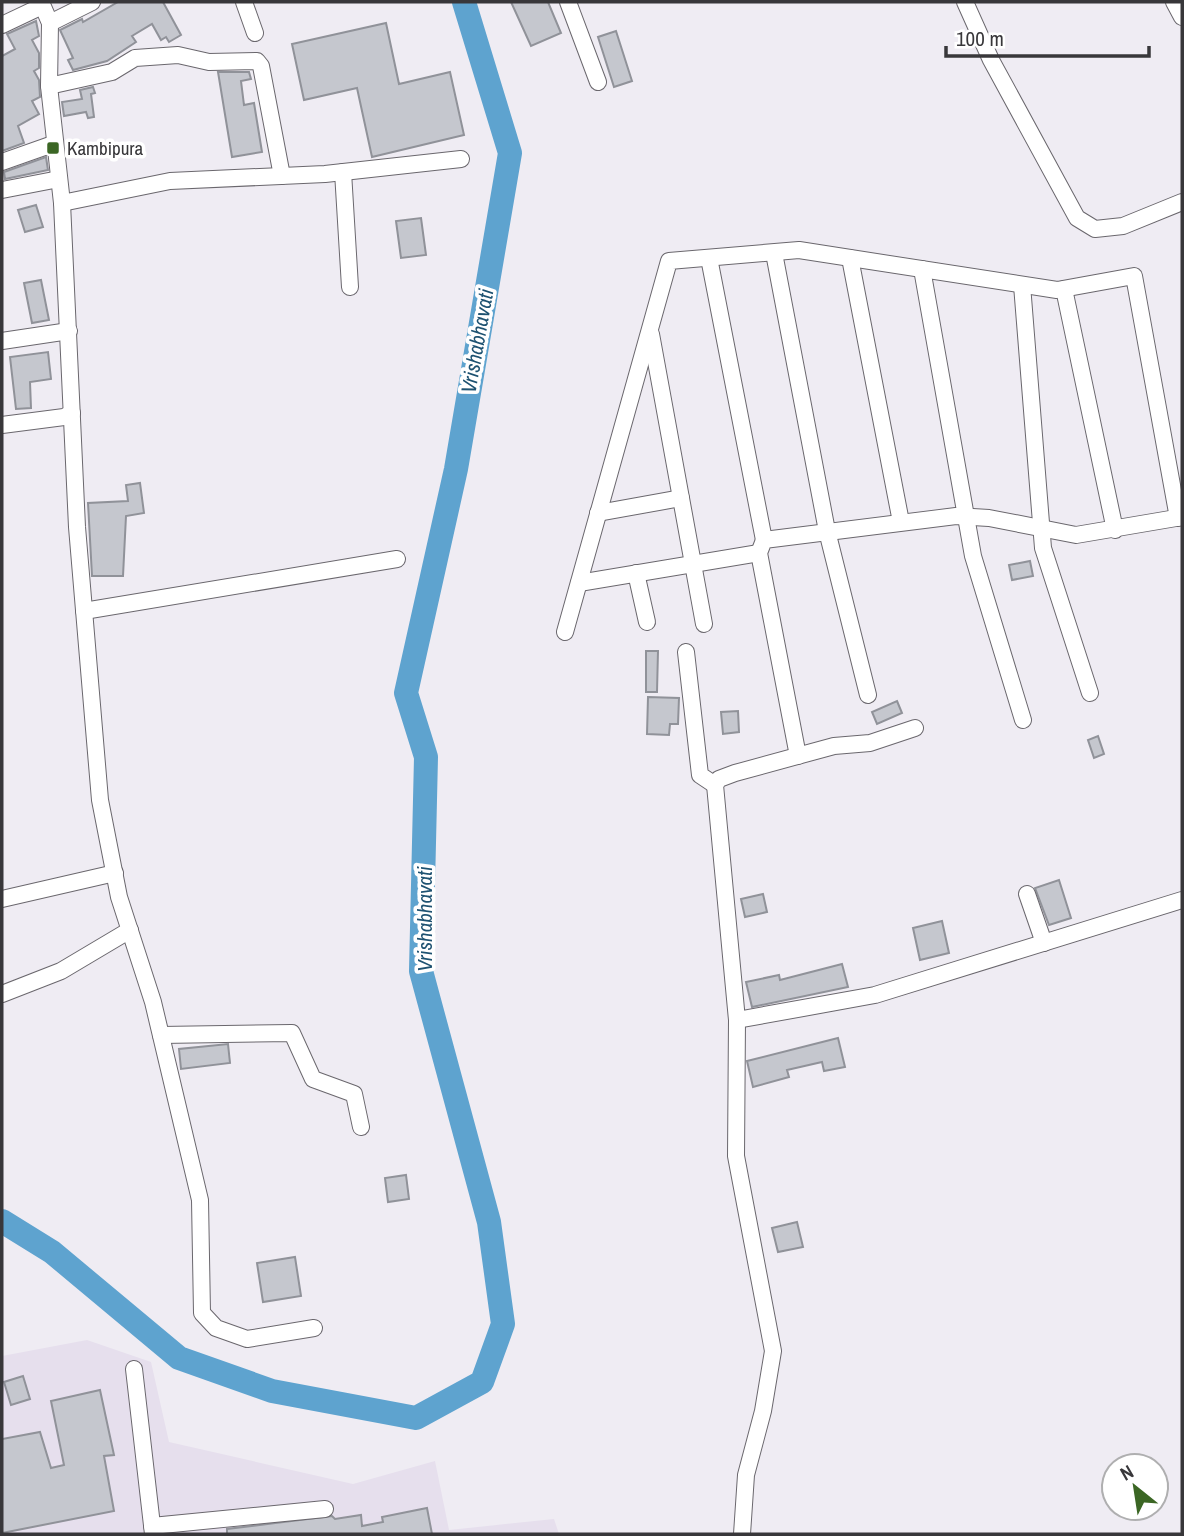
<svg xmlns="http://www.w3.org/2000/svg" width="1184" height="1536" font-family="'Archivo Narrow',sans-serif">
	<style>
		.built { fill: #e6dfed }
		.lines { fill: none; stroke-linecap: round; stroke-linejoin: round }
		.river { stroke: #5ea3cf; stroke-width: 24 }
		.building { fill: #c5c7ce; stroke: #909299; stroke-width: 2 }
		.minor-casing { stroke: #6a676d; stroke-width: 18 }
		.minor { stroke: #fff; stroke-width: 16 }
		.poi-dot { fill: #3b6624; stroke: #fff; stroke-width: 2.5 }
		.labels { text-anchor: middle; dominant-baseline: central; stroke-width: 7; stroke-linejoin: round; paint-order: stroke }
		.poi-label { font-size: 19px; fill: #38373a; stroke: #fff; text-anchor: start }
		.water-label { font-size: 21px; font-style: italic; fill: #1e5271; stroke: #fff }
	</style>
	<rect width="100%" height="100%" fill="#efecf3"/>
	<!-- built -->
	<polygon class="built" points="87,1340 151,1362 169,1442 353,1484 435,1461 449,1530 554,1519 559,1534 2,1534 2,1356"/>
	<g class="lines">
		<!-- river -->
		<polyline class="river" points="2,1221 52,1252 179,1358 272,1391 416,1418 482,1382 503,1324 489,1222 421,971 426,757 406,693 456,469 510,153 464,2"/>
	</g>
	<!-- building -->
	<g class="building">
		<polygon points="118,2 163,2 181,35 169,42 166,37 161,40 152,24 132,36 136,42 107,61 73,70 68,60 73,58 60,30 82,19 83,22"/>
		<polygon points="511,2 548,2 561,33 531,46"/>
		<polygon points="36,21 39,36 32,40 39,53 39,68 34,71 39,80 40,97 32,101 39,114 18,126 24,143 2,151 2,56 15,49 7,34"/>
		<polygon points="386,23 399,84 450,72 464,135 372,157 357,88 304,100 292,44"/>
		<polygon points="616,31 632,81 614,87 598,37"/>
		<polygon points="218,72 249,72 251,79 241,81 244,105 254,103 262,152 232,157"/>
		<polygon points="93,87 95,93 91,94 94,117 88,118 86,112 64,116 62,102 82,99 80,90"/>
		<polygon points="46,157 48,170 5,179 4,172"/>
		<polygon points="36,205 43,227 25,232 18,210"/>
		<polygon points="421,218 426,255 401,258 396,221"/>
		<polygon points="41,280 49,320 32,323 24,283"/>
		<polygon points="48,352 51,379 30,382 31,408 16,409 10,357"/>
		<polygon points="140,483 144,513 126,516 123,576 92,576 88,503 128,501 126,485"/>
		<polygon points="1030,561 1033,576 1012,580 1009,565"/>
		<polygon points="646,651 658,651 657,692 646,692"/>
		<polygon points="648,697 679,698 678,724 670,724 669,735 647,734"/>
		<polygon points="897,701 902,713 877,724 872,712"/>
		<polygon points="738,711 739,732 723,734 721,712"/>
		<polygon points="1098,736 1104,754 1094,758 1088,740"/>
		<polygon points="1059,880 1071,918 1049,925 1035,888"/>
		<polygon points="763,894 767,912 745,917 741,899"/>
		<polygon points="942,921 949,953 920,960 913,928"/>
		<polygon points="842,964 848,987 752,1007 746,982 779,975 780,980"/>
		<polygon points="838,1038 845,1067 824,1071 822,1062 787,1070 789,1077 753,1087 747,1061"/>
		<polygon points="228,1044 230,1063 181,1069 179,1049"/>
		<polygon points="406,1175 409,1199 388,1202 385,1178"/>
		<polygon points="797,1222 803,1247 778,1252 772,1228"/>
		<polygon points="295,1257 301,1296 263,1302 257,1263"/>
		<polygon points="23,1376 30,1399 11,1405 4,1382"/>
		<polygon points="100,1390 114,1455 104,1456 114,1511 2,1533 2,1439 40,1432 51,1468 64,1465 51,1401"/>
		<polygon points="427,1508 432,1534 227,1534 227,1529 332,1516 335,1519 361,1515 362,1526 383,1522 382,1517"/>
	</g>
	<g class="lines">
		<defs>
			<g id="minor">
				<polyline points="41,2 50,23 49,86 62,203 77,527 100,800 119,897 153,1002 200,1200 202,1313 216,1328 247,1339 314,1328"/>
				<polyline points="244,2 255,33"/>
				<polyline points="568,2 598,82"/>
				<polyline points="965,2 991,60 1077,218 1095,229 1123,226 1182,202"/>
				<polyline points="1174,2 1182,17"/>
				<polyline points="50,23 92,2"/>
				<polyline points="2,25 42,6"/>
				<polyline points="49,86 112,72 135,58 178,55 209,62 257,61 261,66 282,176"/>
				<polyline points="2,162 53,144"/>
				<polyline points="343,172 350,287"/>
				<polyline points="2,190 59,179"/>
				<polyline points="62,203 170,181 325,174 461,159"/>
				<polyline points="774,253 827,531 868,695"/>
				<polyline points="709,258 764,540"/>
				<polyline points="850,258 901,522"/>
				<polyline points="922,269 973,556 1023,720"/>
				<polyline points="1022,285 1043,548 1090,693"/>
				<polyline points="1064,289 1115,530"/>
				<polyline points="651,334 704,624"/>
				<polyline points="2,341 69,331"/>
				<polyline points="2,425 64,417 72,413"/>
				<polyline points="598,513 681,498"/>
				<polyline points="636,573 647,622"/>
				<polyline points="579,583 759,553"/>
				<polyline points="84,611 397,559"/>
				<polyline points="565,632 669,261 799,250 1057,290 1134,276 1178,518"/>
				<polyline points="686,652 700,775 715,785"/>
				<polyline points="798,756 759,553 764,540 956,516 989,518 1076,535 1182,517"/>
				<polyline points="1027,894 1044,943"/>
				<polyline points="2,899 115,873"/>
				<polyline points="2,994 61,971 130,930"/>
				<polyline points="737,1020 875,995 1182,900"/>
				<polyline points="161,1035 292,1033 313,1079 354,1094 361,1127"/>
				<polyline points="134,1369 153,1534"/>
				<polyline points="152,1526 325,1509"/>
				<polyline points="742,1534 746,1475 763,1411 773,1351 736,1156 737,1020 715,785 719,779 735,773 834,746 870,743 915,728"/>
			</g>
		</defs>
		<!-- minor casing -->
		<use href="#minor" class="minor-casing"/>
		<!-- minor -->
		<use href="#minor" class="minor"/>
	</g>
	<!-- markers -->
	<rect class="poi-dot" x="46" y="141" width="14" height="14" rx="3.5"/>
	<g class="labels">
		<!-- poi labels -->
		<g class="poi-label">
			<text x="67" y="148">Kambipura</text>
		</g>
		<!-- water labels -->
		<g class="water-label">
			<text transform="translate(477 341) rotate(-80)">Vrishabhavati</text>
			<text transform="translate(424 919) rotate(-90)">Vrishabhavati</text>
		</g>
	</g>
	<!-- border -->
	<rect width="1184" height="1536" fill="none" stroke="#38373a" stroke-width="7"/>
	<!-- north arrow -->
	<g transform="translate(1135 1487) rotate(330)"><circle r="33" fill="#ffffff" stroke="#afafb0" stroke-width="2"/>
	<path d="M0-5L12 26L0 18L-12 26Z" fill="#3b6624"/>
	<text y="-10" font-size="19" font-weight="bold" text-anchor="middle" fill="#38373a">N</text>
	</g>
	<!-- scale -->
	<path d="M946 46v10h203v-10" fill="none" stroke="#38373a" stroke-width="3.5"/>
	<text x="956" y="46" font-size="21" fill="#38373a" stroke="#ffffff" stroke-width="5" paint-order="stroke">100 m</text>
</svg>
